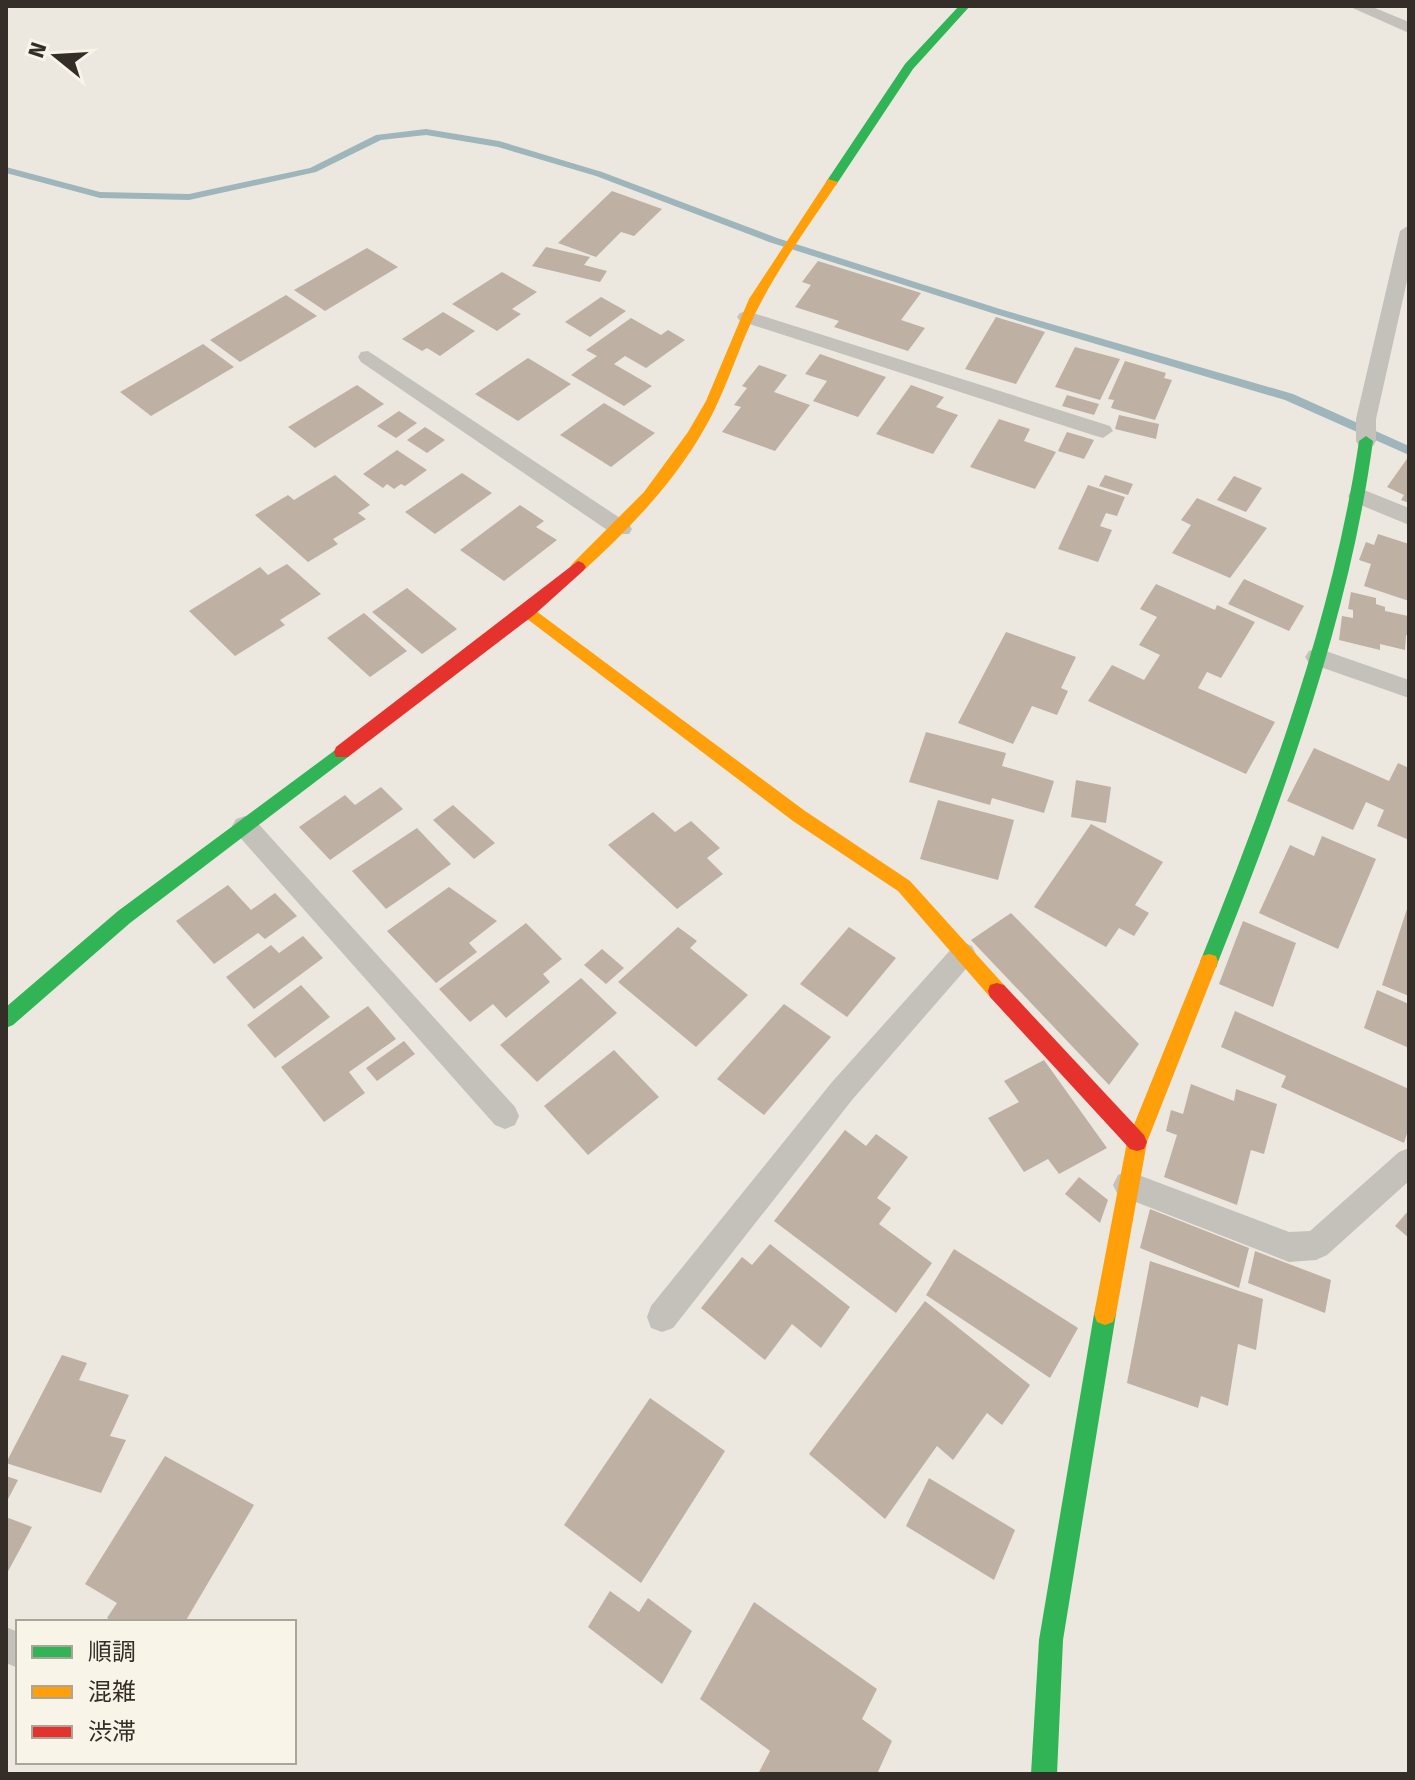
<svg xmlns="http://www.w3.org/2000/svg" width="1415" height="1780" font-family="'Fira Sans','Noto Sans JP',sans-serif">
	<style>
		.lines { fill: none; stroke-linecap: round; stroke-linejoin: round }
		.stream { fill: #9eb6bb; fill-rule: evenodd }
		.building { fill: #beb0a3 }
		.lane { fill: #c4c0ba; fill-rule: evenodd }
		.fast { fill: #30b455; fill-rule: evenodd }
		.slow { fill: #ff9f0a; fill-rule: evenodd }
		.jam { fill: #e5322d; fill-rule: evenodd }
	</style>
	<rect width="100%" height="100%" fill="#ece8e0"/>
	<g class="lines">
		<!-- stream -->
		<polygon class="stream" points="426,129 499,141 602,172 777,238 1000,309 1293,394 1409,446 1409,455 1285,400 992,313 769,242 596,176 498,147 426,135 381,140 316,172 189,200 100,198 6,173 6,167 100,192 189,194 310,168 376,135"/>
	</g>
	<!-- building -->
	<g class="building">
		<polygon points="612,191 662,209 634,236 621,232 596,257 558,243"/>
		<polygon points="546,247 590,257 584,265 607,271 600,282 532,266"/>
		<polygon points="367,248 398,267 325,311 294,290"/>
		<polygon points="818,261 921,293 901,320 925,328 908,351 834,327 839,321 795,307 811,285 802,282"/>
		<polygon points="502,272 537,292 512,309 521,314 497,331 452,304"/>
		<polygon points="286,295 317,316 240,362 210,340"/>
		<polygon points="601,297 626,311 590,337 565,322"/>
		<polygon points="443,312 475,331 440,356 427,348 422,351 402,339"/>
		<polygon points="996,317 1045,332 1016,384 965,369"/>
		<polygon points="631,318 661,335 668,330 685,340 646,368 625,356 614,364 652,386 624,406 571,375 597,356 586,350"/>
		<polygon points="203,344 234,367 151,416 120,392"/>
		<polygon points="1075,347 1120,359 1100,400 1055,387"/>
		<polygon points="820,354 886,377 858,417 813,401 827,381 805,374"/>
		<polygon points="528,358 571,384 518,421 475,394"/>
		<polygon points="1125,361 1166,373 1164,378 1172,380 1155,420 1111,408 1114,400 1108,399"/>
		<polygon points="759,365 787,375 774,392 810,405 775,451 722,432 741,407 734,405 747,388 742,386"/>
		<polygon points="357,385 384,404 315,448 288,427"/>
		<polygon points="911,385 944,397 936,407 958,415 933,454 876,434"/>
		<polygon points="1067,395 1099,404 1094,415 1062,406"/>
		<polygon points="604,403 655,433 611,467 560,435"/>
		<polygon points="399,411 417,423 396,438 377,426"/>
		<polygon points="1119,415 1159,424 1156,439 1115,429"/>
		<polygon points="999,419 1030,429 1024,441 1056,452 1035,489 970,467"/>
		<polygon points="425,427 445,440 427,453 407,440"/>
		<polygon points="1067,432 1094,440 1084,459 1058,451"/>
		<polygon points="397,450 427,470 405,486 401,484 394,489 387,484 383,488 363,474"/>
		<polygon points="1409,456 1409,503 1401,500 1404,495 1387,487"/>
		<polygon points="462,473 492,493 435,534 405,512"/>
		<polygon points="335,475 370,505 358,513 366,519 333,539 338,544 308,562 255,515 288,495 294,500"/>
		<polygon points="1105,475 1133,484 1128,495 1099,486"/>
		<polygon points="1234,476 1262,488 1246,512 1217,500"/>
		<polygon points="1088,485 1125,497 1117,516 1106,513 1100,526 1112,530 1098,562 1058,549"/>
		<polygon points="1197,498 1267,528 1230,578 1172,553 1191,525 1181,520"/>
		<polygon points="520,505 544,521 536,527 557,540 504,581 460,550"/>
		<polygon points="1378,534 1409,544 1409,601 1364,586 1371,564 1359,560 1366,542 1374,545"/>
		<polygon points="287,564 321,594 280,620 285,625 235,656 189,611 260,567 268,575"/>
		<polygon points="1244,579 1304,606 1289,631 1228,604"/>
		<polygon points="1156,584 1215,610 1217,605 1255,622 1221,678 1207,672 1198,688 1275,722 1246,774 1088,701 1112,665 1144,680 1160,655 1139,645 1157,617 1140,609"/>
		<polygon points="407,588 457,629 422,654 372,612"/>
		<polygon points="1351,592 1376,598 1376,604 1385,607 1385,611 1408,616 1409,636 1406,635 1405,650 1380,644 1380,650 1339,640 1342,616 1353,618 1353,610 1348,609"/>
		<polygon points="364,613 407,651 370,677 327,638"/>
		<polygon points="1006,632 1076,657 1061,688 1068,691 1057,715 1032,706 1013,744 958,723"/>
		<polygon points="926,732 1006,753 1002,766 1054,781 1044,813 992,798 990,805 909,782"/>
		<polygon points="1314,748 1389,781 1398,763 1409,768 1409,840 1377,826 1384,810 1366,802 1353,830 1287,801"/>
		<polygon points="1076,780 1111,787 1106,823 1071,817"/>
		<polygon points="381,787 403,809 330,860 299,827 345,795 355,805"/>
		<polygon points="938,800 1014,820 998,880 920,859"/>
		<polygon points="453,805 495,843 474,859 433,820"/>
		<polygon points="653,812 675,832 691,821 720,848 707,858 723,874 677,909 608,845"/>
		<polygon points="1091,824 1163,862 1135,905 1149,913 1134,936 1119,928 1106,947 1034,907"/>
		<polygon points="417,828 451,864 386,909 352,871"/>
		<polygon points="1322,836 1376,859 1338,949 1259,913 1290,845 1314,856"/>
		<polygon points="228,885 251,910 275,893 297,916 265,939 258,933 214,964 176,921"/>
		<polygon points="449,887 497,921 469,943 477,952 436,983 387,931"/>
		<polygon points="1409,903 1409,996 1382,985"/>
		<polygon points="1011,913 1139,1044 1109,1085 971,940"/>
		<polygon points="1243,921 1296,943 1273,1007 1219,984"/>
		<polygon points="526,923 562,959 543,974 550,982 506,1018 493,1004 470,1022 439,989"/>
		<polygon points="678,927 697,941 690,948 748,995 696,1047 618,982"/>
		<polygon points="849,927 896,958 847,1017 800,984"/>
		<polygon points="303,936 323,958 254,1009 226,977 271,945 279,953"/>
		<polygon points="602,949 624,968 606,984 584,965"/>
		<polygon points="581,978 617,1013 537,1082 500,1045"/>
		<polygon points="301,985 330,1017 275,1058 247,1025"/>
		<polygon points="1377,990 1409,1004 1409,1048 1364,1028"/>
		<polygon points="784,1004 831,1037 764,1115 717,1079"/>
		<polygon points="368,1006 396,1039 349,1072 365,1093 324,1122 281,1067"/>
		<polygon points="1235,1011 1409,1089 1409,1127 1404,1143 1281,1087 1286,1076 1221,1047"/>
		<polygon points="404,1041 415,1054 377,1081 366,1068"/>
		<polygon points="614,1050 659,1097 588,1155 544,1106"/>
		<polygon points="1044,1060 1107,1148 1059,1174 1048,1159 1024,1172 988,1118 1019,1102 1004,1081"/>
		<polygon points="1191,1084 1234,1101 1236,1089 1277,1104 1264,1154 1251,1150 1237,1205 1164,1177 1177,1135 1166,1131 1171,1110 1183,1114"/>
		<polygon points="845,1130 866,1146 876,1134 908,1157 877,1198 891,1208 879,1224 932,1263 896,1313 774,1221"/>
		<polygon points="1079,1177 1108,1200 1100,1223 1065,1194"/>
		<polygon points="1150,1209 1249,1248 1239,1288 1140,1248"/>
		<polygon points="1409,1210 1409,1238 1395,1226"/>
		<polygon points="770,1244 850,1307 821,1348 792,1324 765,1360 701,1308 742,1257 752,1265"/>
		<polygon points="954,1249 1078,1328 1050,1378 926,1295"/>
		<polygon points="1255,1251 1331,1280 1325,1313 1248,1283"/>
		<polygon points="1150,1261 1263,1299 1256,1350 1238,1344 1228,1406 1201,1396 1198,1408 1127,1383"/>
		<polygon points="925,1301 1030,1385 1002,1425 987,1413 953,1460 937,1446 885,1519 809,1454"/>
		<polygon points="62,1355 87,1363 79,1380 129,1395 110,1436 126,1440 101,1493 6,1463"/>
		<polygon points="650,1398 725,1451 641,1583 564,1525"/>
		<polygon points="165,1456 254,1505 185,1622 114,1622 107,1618 117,1603 85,1584"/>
		<polygon points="6,1476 18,1480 6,1503"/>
		<polygon points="929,1478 1015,1530 994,1580 906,1526"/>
		<polygon points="6,1517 32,1527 6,1575"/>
		<polygon points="610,1591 639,1612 648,1598 692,1631 662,1684 588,1627"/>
		<polygon points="754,1602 877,1689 862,1719 892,1741 877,1774 758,1774 770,1751 700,1699"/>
	</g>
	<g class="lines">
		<!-- lane -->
		<g class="lane">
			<polygon points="1348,6 1370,6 1409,22 1409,33"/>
			<polygon points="1409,225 1409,272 1376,419 1376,441 1373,446 1359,446 1356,441 1356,419 1400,231"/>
			<polygon points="747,311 1110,426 1113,431 1103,438 1096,436 740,321 737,317 740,313"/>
			<polygon points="368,351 629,524 632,529 629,534 613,534 361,362 358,357 361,352"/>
			<polygon points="1359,488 1409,508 1409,525 1351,501 1348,496 1351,491"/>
			<polygon points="1317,648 1409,680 1409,698 1309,663 1305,657 1309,651"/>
			<polygon points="245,816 254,819 515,1107 519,1116 515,1125 505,1129 495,1125 236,833 232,826 236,819"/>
			<polygon points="963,942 972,946 976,954 972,962 852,1100 673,1328 662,1332 651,1328 647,1317 651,1306 832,1082 954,946"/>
			<polygon points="1409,1148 1409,1181 1327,1255 1316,1260 1289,1262 1118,1195 1113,1185 1118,1175 1128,1171 1289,1232 1310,1231 1399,1152"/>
			<polygon points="6,1627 18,1632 18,1668 6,1663"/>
		</g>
		<!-- fast -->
		<g class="fast">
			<polygon points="959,6 970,6 913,69 836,185 828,185 826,182 905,64"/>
			<path d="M 1366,436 L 1373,441 C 1349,618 1284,796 1218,962 L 1216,968 L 1209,970 L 1202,968 L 1200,962 C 1267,796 1333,618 1359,441 Z"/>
			<polygon points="342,745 350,752 348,757 130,923 13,1025 6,1028 6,1007 118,911"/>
			<polygon points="1105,1303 1113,1306 1116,1314 1063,1640 1057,1774 1031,1774 1039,1640 1094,1314 1097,1306"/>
		</g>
		<!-- slow -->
		<g class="slow">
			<path d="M 828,179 L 838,182 C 808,226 777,269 754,316 C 735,357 723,400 699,438 C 668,489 627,531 583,571 L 573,571 L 570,567 L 573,563 L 644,492 L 688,432 L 706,401 L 749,299 Z"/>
			<polygon points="528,605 805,811 910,881 1004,985 1006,991 1004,997 997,999 990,997 898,891 793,821 522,615 520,611 522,607"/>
			<polygon points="1209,954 1216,956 1218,962 1147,1142 1116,1314 1113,1322 1105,1325 1097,1322 1094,1314 1127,1142 1200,962 1202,956"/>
		</g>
		<!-- jam -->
		<g class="jam">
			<polygon points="578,561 583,563 586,567 583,571 534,615 348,757 336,757 334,752 336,747"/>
			<polygon points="997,983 1004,985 1144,1135 1147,1142 1144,1149 1137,1151 1130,1149 990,997 988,991 990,985"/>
		</g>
	</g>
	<!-- border -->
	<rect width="1415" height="1780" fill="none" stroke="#352e28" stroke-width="16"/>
	<!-- legend -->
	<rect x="16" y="1620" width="280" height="144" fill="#f8f4e8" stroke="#aaa59b" stroke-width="2"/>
	<rect x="32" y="1646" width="40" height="12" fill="#30b455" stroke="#aaa59b" stroke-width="2"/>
	<text x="88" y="1660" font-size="24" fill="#352e28">順調</text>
	<rect x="32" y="1686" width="40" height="12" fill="#ff9f0a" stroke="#aaa59b" stroke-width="2"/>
	<text x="88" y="1700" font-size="24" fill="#352e28">混雑</text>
	<rect x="32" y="1726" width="40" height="12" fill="#e5322d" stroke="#aaa59b" stroke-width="2"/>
	<text x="88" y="1740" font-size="24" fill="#352e28">渋滞</text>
	<!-- north arrow -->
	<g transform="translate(56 56) rotate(288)" stroke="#f8f4e8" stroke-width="6" paint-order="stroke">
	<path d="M0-6L14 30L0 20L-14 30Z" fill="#352e28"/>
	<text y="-12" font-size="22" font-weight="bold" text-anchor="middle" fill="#352e28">N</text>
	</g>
</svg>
